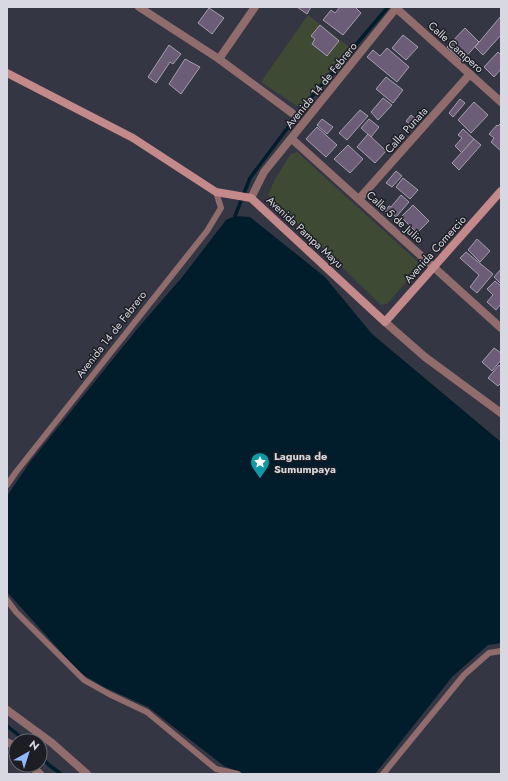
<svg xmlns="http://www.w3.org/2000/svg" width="508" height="781" font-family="Jost,sans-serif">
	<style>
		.green { fill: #3f4a34 }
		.water { fill: #011d2b }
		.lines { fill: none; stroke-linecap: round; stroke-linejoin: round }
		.stream { stroke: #011d2b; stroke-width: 3.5 }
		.building { fill: #6b5d77; stroke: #a69ead }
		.lane { stroke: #916c6d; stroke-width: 6 }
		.street { stroke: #916c6d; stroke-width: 8 }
		.secondary { stroke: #c3898b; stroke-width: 8 }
		.labels { text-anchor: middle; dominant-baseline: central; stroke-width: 3; stroke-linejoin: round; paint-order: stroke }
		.street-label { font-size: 11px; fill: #d7d8e1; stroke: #1d1e24 }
		.poi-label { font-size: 11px; font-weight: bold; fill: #d7d8e1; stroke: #1d1e24; text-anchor: start }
	</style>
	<rect width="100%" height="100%" fill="#343643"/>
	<!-- green -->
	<g class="green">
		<polygon points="308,15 349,47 300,108 261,82"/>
		<polygon points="297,152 417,261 419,267 387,304 381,305 268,195 275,179 291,154"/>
	</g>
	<!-- water -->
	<polygon class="water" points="235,216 250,217 325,277 372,334 501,442 501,643 488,645 452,677 375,774 245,774 224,766 148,707 104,687 80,673 7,592 7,496 30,462 138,328 183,276 226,220"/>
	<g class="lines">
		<!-- stream -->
		<g class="stream">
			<polyline points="235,216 250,178 304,106 388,7"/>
			<polyline points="7,726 26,741"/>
			<polyline points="40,756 49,765 61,774"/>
		</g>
	</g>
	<!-- building -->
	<g class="building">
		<polygon points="297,7 311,7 307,14"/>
		<polygon points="340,7 355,7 361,13 343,35 323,20 331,10 335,13"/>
		<polygon points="209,8 224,18 212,34 198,23"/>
		<polygon points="501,16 501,35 483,55 475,47"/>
		<polygon points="320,25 339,41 327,56 312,44 315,39 311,36"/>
		<polygon points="465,28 479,42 462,61 447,47"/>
		<polygon points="403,35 418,47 406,60 392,48"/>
		<polygon points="169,45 181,54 173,64 170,62 156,83 148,77"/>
		<polygon points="387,48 409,67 397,82 367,57 373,50 380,56"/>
		<polygon points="498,52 501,55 501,69 494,77 484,67"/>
		<polygon points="185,59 200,67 181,94 169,84"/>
		<polygon points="386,77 403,90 393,103 376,89"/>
		<polygon points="383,98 392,105 378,120 371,112"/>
		<polygon points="460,99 465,103 453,117 449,113"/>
		<polygon points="474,102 488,115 471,133 458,120"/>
		<polygon points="360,110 368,116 347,140 339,133"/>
		<polygon points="411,115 418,121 413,127 406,121"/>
		<polygon points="322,119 333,127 327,134 317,125"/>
		<polygon points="369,119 379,127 371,137 361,128"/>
		<polygon points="501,123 501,151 491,142 494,138 489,134 497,125 498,126"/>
		<polygon points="317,127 337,145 326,157 306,139"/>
		<polygon points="463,129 474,139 462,153 455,146 462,138 458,135"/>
		<polygon points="368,134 386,151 375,163 357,147"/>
		<polygon points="474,139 481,145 459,170 452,163"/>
		<polygon points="348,145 363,159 350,173 334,159"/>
		<polygon points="396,171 402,176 392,187 386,183"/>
		<polygon points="403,178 418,190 410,199 396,187"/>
		<polygon points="401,195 409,202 396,217 391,213 390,215 385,211 389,206 391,207"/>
		<polygon points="413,205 429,221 417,233 401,217"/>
		<polygon points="477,239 490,251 480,262 468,250"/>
		<polygon points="466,252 493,274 477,293 470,287 479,275 460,258"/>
		<polygon points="501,269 501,284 494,277"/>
		<polygon points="495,281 501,286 501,304 496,310 487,302 493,295 487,289"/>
		<polygon points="494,348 501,353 501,360 492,371 482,362"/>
		<polygon points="499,365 501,367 501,383 498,386 488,378"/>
	</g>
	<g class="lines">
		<!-- lane -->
		<g class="lane">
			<polyline points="7,485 16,472 207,231 221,208 216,192"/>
			<polyline points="7,600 16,612 84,680 109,694 147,712 216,769 238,774"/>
			<polyline points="383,774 464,675 489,653 501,651"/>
		</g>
		<!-- street -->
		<g class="street">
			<polyline points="139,7 219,59 292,113"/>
			<polyline points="396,8 501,102"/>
			<polyline points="219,59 255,7"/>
			<polyline points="292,139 501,328"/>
			<polyline points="251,198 264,172 397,7"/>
			<polyline points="359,199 470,74"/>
			<polyline points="385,322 425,357 501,413"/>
			<polyline points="7,710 52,743 87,774"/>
			<polyline points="7,742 13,745 16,749"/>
			<polyline points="30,765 40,774"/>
		</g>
		<!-- secondary -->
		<polyline class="secondary" points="7,73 133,138 216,192 251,198 385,322 501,191"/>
	</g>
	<!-- icons -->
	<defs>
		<symbol id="sight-pin" viewBox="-11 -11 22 30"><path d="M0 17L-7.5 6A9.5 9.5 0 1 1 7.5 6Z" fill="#0f9aa8" stroke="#1d1e24"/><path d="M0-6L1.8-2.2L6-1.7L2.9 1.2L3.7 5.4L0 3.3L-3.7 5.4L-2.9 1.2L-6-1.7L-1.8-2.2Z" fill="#fff"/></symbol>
	</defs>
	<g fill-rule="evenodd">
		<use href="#sight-pin" x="249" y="451" width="22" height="30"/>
	</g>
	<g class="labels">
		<!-- street labels -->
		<g class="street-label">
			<text transform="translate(456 47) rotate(42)">Calle Campero</text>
			<text transform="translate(321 85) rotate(-51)">Avenida 14 de Febrero</text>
			<text transform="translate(406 130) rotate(-48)">Calle Punata</text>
			<text transform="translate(395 217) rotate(42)">Calle 5 de Julio</text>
			<text transform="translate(305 232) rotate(43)">Avenida Pampa Mayu</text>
			<text transform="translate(435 249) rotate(-48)">Avenida Comercio</text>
			<text transform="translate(111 334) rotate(-52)">Avenida 14 de Febrero</text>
		</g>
		<!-- poi labels -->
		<g class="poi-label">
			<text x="274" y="456">Laguna de<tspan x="274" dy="13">Sumumpaya</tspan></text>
		</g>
	</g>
	<!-- border -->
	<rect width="508" height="781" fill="none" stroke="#d7d8e1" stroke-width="16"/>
	<!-- north arrow -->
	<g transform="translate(28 753) rotate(39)"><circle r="19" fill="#1d1e24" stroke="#676870"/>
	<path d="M0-3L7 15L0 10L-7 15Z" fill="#91b8fd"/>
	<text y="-6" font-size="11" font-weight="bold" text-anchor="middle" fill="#d7d8e1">N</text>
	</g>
</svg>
